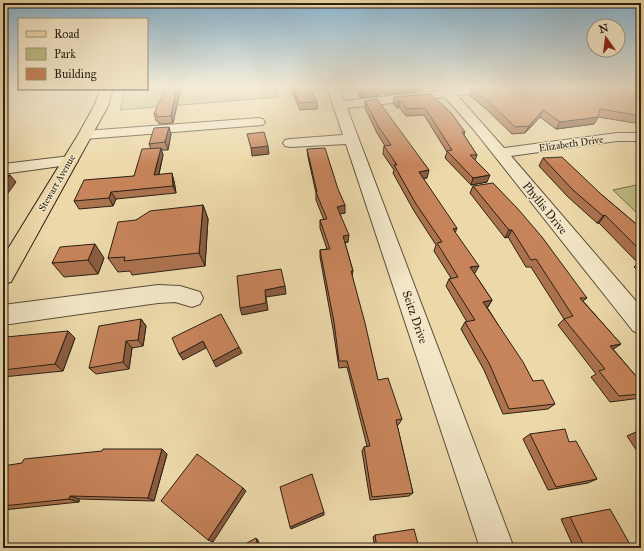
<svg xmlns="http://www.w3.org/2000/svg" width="644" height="551" font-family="'IM FELL Great Primer',serif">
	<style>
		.green { fill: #bfbc82; stroke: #746e4c }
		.water { fill: #9ab8b0; stroke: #6d7c72 }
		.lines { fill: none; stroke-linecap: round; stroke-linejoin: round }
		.minor-casing { stroke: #5a4f3b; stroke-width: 2 }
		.major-casing { stroke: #2a2116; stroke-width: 2 }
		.minor { fill: #f3e6c7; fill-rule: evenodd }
		.major { fill: #ecd8a9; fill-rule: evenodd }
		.wall { fill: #ab724e; stroke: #2a2116 }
		.shaded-wall { fill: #8b5c40; stroke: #2a2116 }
		.building { fill: #c7845b; stroke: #2a2116 }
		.labels { text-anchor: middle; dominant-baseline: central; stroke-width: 3; stroke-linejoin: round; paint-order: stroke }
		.far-street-label { font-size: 10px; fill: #2a2116; stroke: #f3e6c7 }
		.street-label { font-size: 12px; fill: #2a2116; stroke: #f3e6c7 }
	</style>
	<rect width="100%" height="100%" fill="#ecd8a9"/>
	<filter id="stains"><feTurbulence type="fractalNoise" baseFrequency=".005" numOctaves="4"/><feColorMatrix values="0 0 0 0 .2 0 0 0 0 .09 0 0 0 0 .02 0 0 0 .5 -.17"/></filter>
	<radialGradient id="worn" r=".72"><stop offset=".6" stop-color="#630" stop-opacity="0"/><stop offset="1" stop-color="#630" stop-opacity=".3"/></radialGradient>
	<!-- green -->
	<g class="green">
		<polygon points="147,87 275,87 279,97 120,110 125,89 147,89"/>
		<polygon points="641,184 641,217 613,190"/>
	</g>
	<!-- water -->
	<polygon class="water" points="152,87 240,87 169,92 153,90"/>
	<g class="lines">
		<defs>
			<g id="minor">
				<polygon points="327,87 339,87 344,101 470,87 503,87 501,89 497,91 457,95 504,148 617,133 641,133 641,141 617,141 511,156 641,307 641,334 633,331 474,130 445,97 347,108 514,548 480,548 346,144 290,147 285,146 283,143 285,140 290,139 343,135"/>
				<polygon points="258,118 263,119 265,122 263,125 85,139 80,138 78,135 80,132 85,131"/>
				<polygon points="70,156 75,158 78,161 75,164 3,174 3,164"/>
				<polygon points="158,285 180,286 200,292 203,298 200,304 192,307 175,302 158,303 3,325 3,305"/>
			</g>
			<polygon id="major" points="101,89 113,89 108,106 11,282 3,284 3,257 78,135 94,106"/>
		</defs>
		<!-- minor casing -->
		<use href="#minor" class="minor-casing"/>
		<!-- major casing -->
		<use href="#major" class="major-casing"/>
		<!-- minor -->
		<use href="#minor" class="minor"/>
		<!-- major -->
		<use href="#major" class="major"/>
	</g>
	<!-- wall -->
	<g class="wall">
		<polygon points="181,87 173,123 159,124 158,121 156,121 154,114 161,101"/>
		<polygon points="290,87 309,87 317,102 317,109 300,110"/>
		<polygon points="355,87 421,87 420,91 385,95 382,93 378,96 360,98 358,94 358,91"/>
		<polygon points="641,87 641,124 598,117 594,124 556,129 540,117 525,133 512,134 486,109 469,95 471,89"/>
		<polygon points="431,94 465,132 464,135 477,155 475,160 487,182 471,185 445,158 447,152 424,115 406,116 399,107 397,108 393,104 394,97"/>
		<polygon points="365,101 427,178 423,178 455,233 475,273 474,273 492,300 488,307 487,307 533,381 555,404 548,409 503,414 484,370 461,329 465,322 467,322 446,286 449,279 451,278 434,251 436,245 414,211 393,173 394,170 383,154 384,146 385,146 377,133 365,108"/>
		<polygon points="171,134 168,150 161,150 163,155 159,174 174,181 176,193 116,199 113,206 79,209 74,201 134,176 151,149 149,144"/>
		<polygon points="307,149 345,213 340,214 348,242 345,243 353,271 352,276 378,380 402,419 399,424 397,425 413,493 409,496 370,500 362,451 364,447 367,446 347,367 339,368 333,329 320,257 320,250 327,249 320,228 320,220 324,220 316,200 316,193 308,157"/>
		<polygon points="543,158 602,195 635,223 641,226 641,273 634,267 638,263 599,223 597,223 568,197 539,166"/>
		<polygon points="473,186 587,298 583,301 621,344 613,349 641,382 641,398 610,402 591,377 596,374 558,325 564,319 531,267 526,267 508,237 505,238 470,193"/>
		<polygon points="203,205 208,219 205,266 132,275 130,271 118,272 108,258 136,220"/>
		<polygon points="104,258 98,274 64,277 52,263"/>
		<polygon points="141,319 146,326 143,346 132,348 129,369 96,374 89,368"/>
		<polygon points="75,338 63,371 3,377 3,342"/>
		<polygon points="638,431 641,431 641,457 627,436"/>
		<polygon points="530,434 569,442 597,479 588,483 548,490 523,439"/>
		<polygon points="167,454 154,501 79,499 79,502 3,510 3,466"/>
		<polygon points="570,517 632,548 574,548 561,519"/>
		<polygon points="375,535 419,548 375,548 373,537"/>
	</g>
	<!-- shaded-wall -->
	<g class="shaded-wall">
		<polygon points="177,87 181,87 173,123 171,116"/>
		<polygon points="383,87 382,93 378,96 360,98 361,91"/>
		<polygon points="402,87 421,87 420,91 385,95 385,88"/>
		<polygon points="400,100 399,107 397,108 398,101"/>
		<polygon points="543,110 540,117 525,133 529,126"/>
		<polygon points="598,117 594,124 556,129 560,122"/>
		<polygon points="169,127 171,134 168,150 165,142"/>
		<polygon points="268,146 269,154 252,156 251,148"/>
		<polygon points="161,148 163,155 157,182 154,175"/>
		<polygon points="429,170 427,178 417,179 419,172"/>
		<polygon points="172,173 174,181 176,193 173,186"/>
		<polygon points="10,175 16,182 3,200 3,184"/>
		<polygon points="490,175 487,182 471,185 473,178"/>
		<polygon points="111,192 116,199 113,206 109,198"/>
		<polygon points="203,205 208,219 205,266 199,253"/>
		<polygon points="345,205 345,213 336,215 337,207"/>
		<polygon points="605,215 599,223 597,223 603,216"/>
		<polygon points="457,228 454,236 453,229"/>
		<polygon points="509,230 512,230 508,237 505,238"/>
		<polygon points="349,235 348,242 343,243 343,236"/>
		<polygon points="95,244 104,258 98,274 88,260"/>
		<polygon points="479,266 475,273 467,275 470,267"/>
		<polygon points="285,286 286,294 266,297 268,310 242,315 240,308 265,290"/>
		<polygon points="492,300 488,307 479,309 483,302"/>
		<polygon points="141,319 146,326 143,346 138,340"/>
		<polygon points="68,331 75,338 63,371 55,364"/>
		<polygon points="126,341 132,348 129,369 123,362"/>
		<polygon points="203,341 206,348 183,360 179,354"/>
		<polygon points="621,344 612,350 610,346"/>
		<polygon points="239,347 242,353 216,367 213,361"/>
		<polygon points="162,449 167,454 154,501 148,498"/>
		<polygon points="243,488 246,491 213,542 208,540"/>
		<polygon points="70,496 79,499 79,502 69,499"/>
		<polygon points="324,512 324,515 291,529 290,527"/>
		<polygon points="256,538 258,540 260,548 258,548"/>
	</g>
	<!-- building -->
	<g class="building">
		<polygon points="165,87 177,87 171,116 157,117 157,114 154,114 159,101 161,101"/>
		<polygon points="293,87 309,87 317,102 299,103"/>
		<polygon points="359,87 382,87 379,89 361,91"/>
		<polygon points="384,87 402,87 385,88"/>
		<polygon points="492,87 641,87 641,116 600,109 598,117 560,122 543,110 529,126 515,127 489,102 471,89"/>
		<polygon points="431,94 452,114 465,132 462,132 477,155 470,155 490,175 473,178 447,151 452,150 425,108 407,109 400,100 398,101 394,97"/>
		<polygon points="377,99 429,170 419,172 457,228 453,229 479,266 470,267 492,300 483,302 523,362 533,381 543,380 555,404 509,409 489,363 465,322 475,320 449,279 458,277 437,243 442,242 416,204 394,165 397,165 384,146 391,145 378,126 365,101"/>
		<polygon points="169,127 165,142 149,144 154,128"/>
		<polygon points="264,132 268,146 251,148 247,134"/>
		<polygon points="161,148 154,175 172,173 173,186 111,192 109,198 74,201 84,180 134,176 142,149"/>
		<polygon points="325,148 338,189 345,205 337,207 349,235 343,236 353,271 351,271 365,323 378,380 388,378 402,419 396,420 413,493 372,497 364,447 370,446 347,361 339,361 334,322 320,250 330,249 320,220 327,219 316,192 317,192 307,149"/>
		<polygon points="562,157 602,195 635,223 637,223 641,226 641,251 605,215 603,216 573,190 543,158"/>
		<polygon points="3,175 10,175 3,184"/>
		<polygon points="493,183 518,209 542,237 587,298 580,298 621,344 610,346 641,382 641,394 619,396 599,371 605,369 564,319 573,316 536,259 531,260 512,230 509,230 473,186"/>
		<polygon points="203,205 199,253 124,261 125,257 108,258 118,222 136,220 150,211"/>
		<polygon points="95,244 88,260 52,263 60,247"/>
		<polygon points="281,269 285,286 265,290 266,303 240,308 237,276"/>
		<polygon points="221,314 239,347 213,361 203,341 179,354 172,338"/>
		<polygon points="141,319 138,340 126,341 123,362 89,368 99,326"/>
		<polygon points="68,331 55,364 3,370 3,342 6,337"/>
		<polygon points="565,429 569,442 576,441 597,479 556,487 530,434"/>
		<polygon points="638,431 641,431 641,436"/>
		<polygon points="103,449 162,449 148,498 70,496 69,499 3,506 3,466 22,463 24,459 102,451"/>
		<polygon points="197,454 243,488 208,540 161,501"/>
		<polygon points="312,474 324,512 290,527 280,487"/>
		<polygon points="610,509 632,548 585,548 570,517"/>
		<polygon points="414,529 419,548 377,548 375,535"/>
		<polygon points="256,538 258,548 238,548"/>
	</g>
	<!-- sky -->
	<linearGradient id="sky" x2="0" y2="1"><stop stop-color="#89b6d2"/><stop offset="0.53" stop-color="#f6edd8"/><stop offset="1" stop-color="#f6edd8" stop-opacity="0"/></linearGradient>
	<rect width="644" height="164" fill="url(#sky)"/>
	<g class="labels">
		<!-- far-street labels -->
		<g class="far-street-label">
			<text transform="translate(571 144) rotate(-8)">Elizabeth Drive</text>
			<text transform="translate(57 183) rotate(-60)">Stewart Avenue</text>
		</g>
		<!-- street labels -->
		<g class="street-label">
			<text transform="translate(545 208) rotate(51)">Phyllis Drive</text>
			<text transform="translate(415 317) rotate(71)">Seitz Drive</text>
		</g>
	</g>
	<!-- margin -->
	<rect width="644" height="551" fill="none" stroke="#ecd8a9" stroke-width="16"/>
	<rect x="4" y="4" width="636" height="543" fill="none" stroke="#2a2116" stroke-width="2"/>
	<rect x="8" y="8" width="628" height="535" fill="none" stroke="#2a2116"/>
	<!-- legend -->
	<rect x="18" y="18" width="130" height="72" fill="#f3e6c7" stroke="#a39780"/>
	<rect x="26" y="31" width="20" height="6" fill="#ecd8a9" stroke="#a39780"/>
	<text x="54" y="38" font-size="12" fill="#2a2116">Road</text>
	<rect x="26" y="48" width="20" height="12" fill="#bfbc82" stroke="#a39780"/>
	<text x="54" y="58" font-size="12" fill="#2a2116">Park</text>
	<rect x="26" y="68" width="20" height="12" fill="#c7845b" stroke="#a39780"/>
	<text x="54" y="78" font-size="12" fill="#2a2116">Building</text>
	<!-- north arrow -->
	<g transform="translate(606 38) rotate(346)"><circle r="19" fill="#f3e6c7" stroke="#a39780"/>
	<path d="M0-3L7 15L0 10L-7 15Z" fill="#8f2418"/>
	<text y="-6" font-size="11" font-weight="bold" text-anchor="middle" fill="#2a2116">N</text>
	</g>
	<rect width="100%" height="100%" filter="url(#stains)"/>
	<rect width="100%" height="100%" fill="url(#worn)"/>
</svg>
